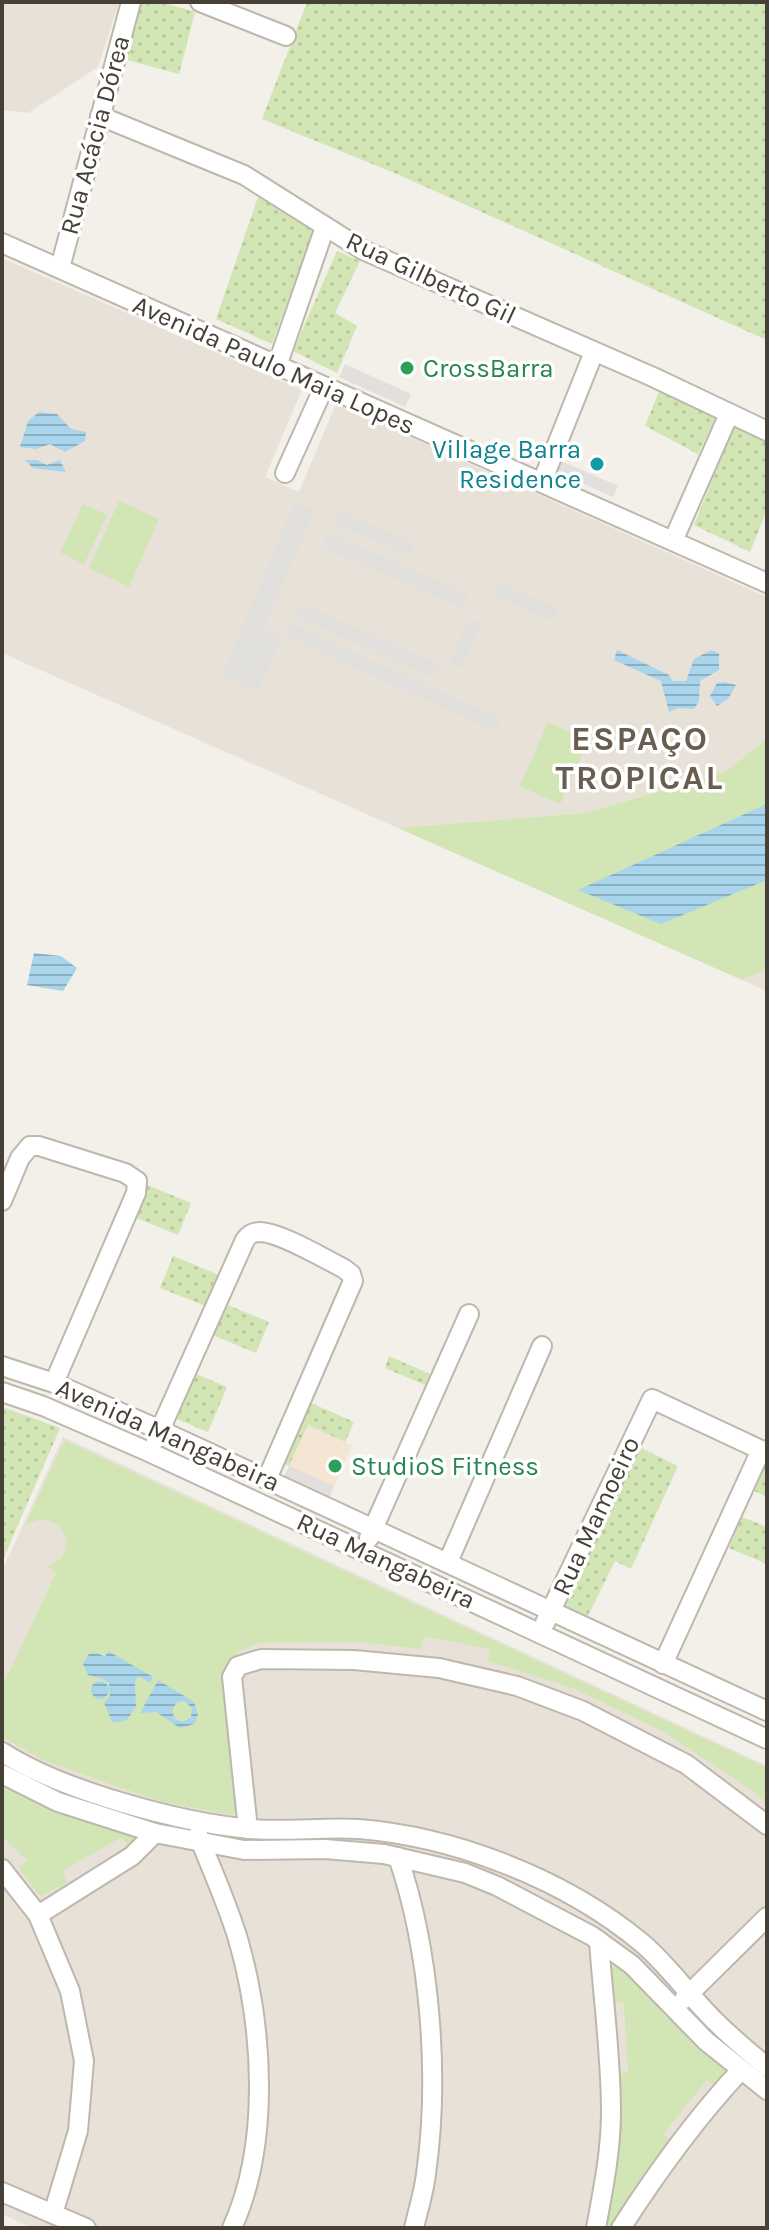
<svg xmlns="http://www.w3.org/2000/svg" width="769" height="2230" font-family="Karla,sans-serif">
	<style>
		.residential { fill: #e7e1d7 }
		.commercial { fill: #f4e5d5 }
		.grass { fill: url(#grass-dots) }
		.green { fill: #d2e5b4 }
		.parking { fill: #e2e0dd }
		.water { fill: url(#water-rules); fill-rule: evenodd }
		.lines { fill: none; stroke-linecap: round; stroke-linejoin: round }
		.minor-casing { stroke: #beb7ac; stroke-width: 22 }
		.minor { stroke: #fff; stroke-width: 18 }
		.leisure-dot { fill: #2e9e5b; stroke: #fff; stroke-width: 3 }
		.culture-dot { fill: #0f9aa8; stroke: #fff; stroke-width: 3 }
		.labels { text-anchor: middle; dominant-baseline: central; stroke-width: 7; stroke-linejoin: round; paint-order: stroke }
		.street-label { font-size: 26px; fill: #464038; stroke: #fff }
		.leisure-label { font-size: 26px; fill: #27864d; stroke: #fff; text-anchor: start }
		.culture-label { font-size: 26px; fill: #0d838f; stroke: #fff; text-anchor: end }
		.district-label { font-size: 34px; font-weight: bold; letter-spacing: 2px; fill: #695d4f; stroke: #fff }
	</style>
	<defs>
		<pattern id="grass-dots" width="8" height="8" patternUnits="userSpaceOnUse" patternTransform="scale(2)"><rect width="8" height="8" fill="#d2e5b4"/><path d="M2 2h.1M6 6h.1" fill="none" stroke="#b6c69c" stroke-width="1.8" stroke-linecap="round"/></pattern>
		<pattern id="water-rules" width="6" height="5" patternUnits="userSpaceOnUse" patternTransform="scale(2)"><rect width="6" height="5" fill="#a9d5ec"/><path d="M0 2.5h6" fill="none" stroke="#8baec0"/></pattern>
	</defs>
	<rect width="100%" height="100%" fill="#f3efe9"/>
	<!-- residential -->
	<g class="residential">
		<polygon points="2,2 119,2 98,67 28,113 2,110"/>
		<polygon points="2,258 302,390 265,477 299,492 336,404 767,597 767,739 725,772 586,813 398,828 2,653"/>
		<polygon points="767,969 767,991 742,980"/>
		<polygon points="63,1437 767,1766 767,2228 32,2228 2,2214 2,1571"/>
	</g>
	<!-- commercial -->
	<polygon class="commercial" points="308,1425 352,1445 328,1500 283,1479"/>
	<!-- grass -->
	<g class="grass">
		<polygon points="130,2 160,2 195,12 179,74 116,57"/>
		<polygon points="307,2 767,2 767,340 397,174 262,119"/>
		<polygon points="258,197 314,229 272,344 216,319"/>
		<polygon points="337,251 360,261 335,313 357,326 337,373 293,351"/>
		<polygon points="660,389 716,417 698,454 645,426"/>
		<polygon points="735,424 767,438 767,510 750,552 694,525"/>
		<polygon points="145,1184 191,1203 178,1235 132,1216"/>
		<polygon points="173,1256 219,1275 206,1306 160,1288"/>
		<polygon points="223,1303 269,1322 256,1353 210,1334"/>
		<polygon points="389,1356 432,1375 430,1387 385,1368"/>
		<polygon points="196,1374 227,1387 208,1432 177,1419"/>
		<polygon points="309,1402 354,1422 345,1442 308,1425 289,1466 282,1463"/>
		<polygon points="2,1407 60,1428 2,1562"/>
		<polygon points="631,1443 678,1466 631,1569 615,1561 583,1626 551,1612"/>
		<polygon points="767,1459 767,1497 752,1490"/>
		<polygon points="742,1517 767,1527 767,1564 729,1548"/>
	</g>
	<!-- green -->
	<g class="green">
		<polygon points="119,501 159,519 129,587 89,568"/>
		<polygon points="83,504 107,515 84,564 60,553"/>
		<polygon points="548,722 588,740 560,804 520,786"/>
		<polygon points="767,739 767,969 742,980 398,828 586,813 725,772"/>
		<path d="M 68,1442 L 767,1768 L 767,1804 L 756,1793 L 664,1732 L 573,1688 L 488,1661 L 490,1649 L 424,1636 L 421,1649 L 360,1642 L 259,1643 L 239,1651 L 227,1670 L 239,1811 L 231,1815 L 164,1802 L 107,1783 L 41,1759 L 2,1737 L 2,1688 L 56,1573 L 48,1567 C 86,1551 58,1503 25,1526 L 63,1443 Z"/>
		<polygon points="2,1782 134,1835 135,1842 129,1847 122,1837 62,1871 67,1883 40,1896 19,1868 27,1860 2,1836"/>
		<polygon points="615,1966 620,1966 729,2072 718,2087 707,2080 663,2134 671,2142 610,2228 600,2228 616,2074 628,2073 624,2003 613,2002 610,1969"/>
	</g>
	<!-- parking -->
	<g class="parking">
		<polygon points="345,364 411,394 405,407 339,377"/>
		<polygon points="559,460 618,486 613,497 554,471"/>
		<polygon points="295,502 315,510 264,628 282,636 258,692 222,675"/>
		<polygon points="337,510 414,543 409,556 332,522"/>
		<polygon points="328,533 469,594 463,608 322,547"/>
		<polygon points="499,582 558,608 553,621 493,595"/>
		<polygon points="301,603 440,665 434,678 295,616"/>
		<polygon points="469,617 481,623 461,669 449,664"/>
		<polygon points="291,623 501,719 496,732 285,636"/>
		<polygon points="289,1466 334,1486 328,1500 283,1479"/>
	</g>
	<!-- water -->
	<g class="water">
		<polygon points="39,412 57,414 71,429 86,432 85,441 65,452 50,444 36,449 20,447 28,421"/>
		<polygon points="25,460 37,460 47,465 60,460 66,472 33,468"/>
		<polygon points="617,650 669,675 672,681 686,681 694,659 711,650 719,653 719,670 700,681 699,701 694,709 678,708 669,712 661,681 614,660"/>
		<polygon points="724,682 736,685 728,699 717,706 710,696 717,683"/>
		<polygon points="767,804 767,880 661,924 578,890"/>
		<polygon points="34,953 61,956 77,968 63,991 27,985"/>
		<polygon points="108,1651 153,1677 150,1683 138,1676 135,1682 136,1706 127,1720 113,1723 104,1703 110,1696 109,1683 101,1678 88,1675 83,1664 89,1654 97,1653 105,1657"/>
		<path d="M 158,1680 L 194,1702 L 198,1715 L 194,1724 L 180,1728 L 156,1712 L 140,1713 ZM 181,1701 L 186,1702 L 192,1708 L 191,1717 L 183,1722 L 175,1719 L 172,1711 L 176,1703 Z"/>
		<circle cx="100" cy="1690" r="9"/>
	</g>
	<g class="lines">
		<defs>
			<g id="minor">
				<polyline points="200,2 286,36"/>
				<polyline points="100,116 244,175 363,250 653,377 767,431"/>
				<polyline points="2,243 767,583"/>
				<polyline points="60,268 131,2"/>
				<polyline points="277,366 325,227"/>
				<polyline points="285,473 324,387"/>
				<polyline points="542,482 594,352"/>
				<polyline points="673,541 729,414"/>
				<polyline points="2,1201 20,1158 30,1146 39,1146 125,1173 137,1181 136,1193 54,1383"/>
				<polyline points="2,1366 54,1383 160,1430 767,1711"/>
				<polyline points="2,1392 43,1406 149,1452 767,1739"/>
				<path d="M 156,1439 L 245,1240 C 249,1234 253,1232 261,1232 C 281,1233 323,1258 343,1268 L 351,1274 L 353,1281 L 267,1479"/>
				<polyline points="369,1538 469,1314"/>
				<polyline points="448,1562 542,1346"/>
				<polyline points="545,1623 652,1399 761,1450 663,1664"/>
				<path d="M 2,1752 C 63,1791 178,1822 250,1829 C 286,1832 323,1827 359,1829 C 407,1833 456,1845 500,1862 C 550,1881 601,1909 642,1943 C 670,1967 691,1998 717,2023 C 732,2038 750,2053 767,2067"/>
				<polyline points="2,1774 58,1802 155,1833 244,1850 325,1849 384,1854 465,1873 497,1886 592,1936 632,1965 706,2041 767,2090"/>
				<polyline points="248,1829 232,1677 238,1666 261,1659 354,1660 439,1668 517,1686 583,1711 686,1764 767,1825"/>
				<path d="M 198,1835 C 212,1870 227,1903 238,1939 C 263,2026 271,2143 232,2228"/>
				<path d="M 398,1857 C 430,1951 440,2075 426,2174 C 424,2192 418,2210 414,2228"/>
				<polyline points="2,1869 38,1915 70,1991 84,2061 78,2131 53,2214"/>
				<polyline points="38,1915 132,1856 155,1833"/>
				<polyline points="684,1999 767,1917"/>
				<polyline points="2,2192 86,2228"/>
				<path d="M 596,2228 C 603,2190 611,2151 611,2112 C 611,2055 603,1998 599,1941"/>
				<path d="M 621,2228 C 657,2172 696,2118 741,2070"/>
			</g>
		</defs>
		<!-- minor casing -->
		<use href="#minor" class="minor-casing"/>
		<!-- minor -->
		<use href="#minor" class="minor"/>
	</g>
	<!-- markers -->
	<g class="leisure-dot">
		<circle cx="407" cy="368" r="8"/>
		<circle cx="335" cy="1466" r="8"/>
	</g>
	<circle class="culture-dot" cx="597" cy="464" r="8"/>
	<g class="labels">
		<!-- street labels -->
		<g class="street-label">
			<text transform="translate(95 135) rotate(-75)">Rua Acácia Dórea</text>
			<text transform="translate(431 278) rotate(25)">Rua Gilberto Gil</text>
			<text transform="translate(274 365) rotate(24)">Avenida Paulo Maia Lopes</text>
			<text transform="translate(168 1435) rotate(24)">Avenida Mangabeira</text>
			<text transform="translate(596 1516) rotate(-65)">Rua Mamoeiro</text>
			<text transform="translate(386 1561) rotate(25)">Rua Mangabeira</text>
		</g>
		<!-- leisure labels -->
		<g class="leisure-label">
			<text x="423" y="368">CrossBarra</text>
			<text x="351" y="1466">StudioS Fitness</text>
		</g>
		<!-- culture labels -->
		<g class="culture-label">
			<text x="581" y="449">Village Barra<tspan x="581" dy="30">Residence</tspan></text>
		</g>
		<!-- district labels -->
		<g class="district-label">
			<text x="640" y="739">ESPAÇO<tspan x="640" dy="39">TROPICAL</tspan></text>
		</g>
	</g>
	<!-- border -->
	<rect width="769" height="2230" fill="none" stroke="#464038" stroke-width="8"/>
</svg>
